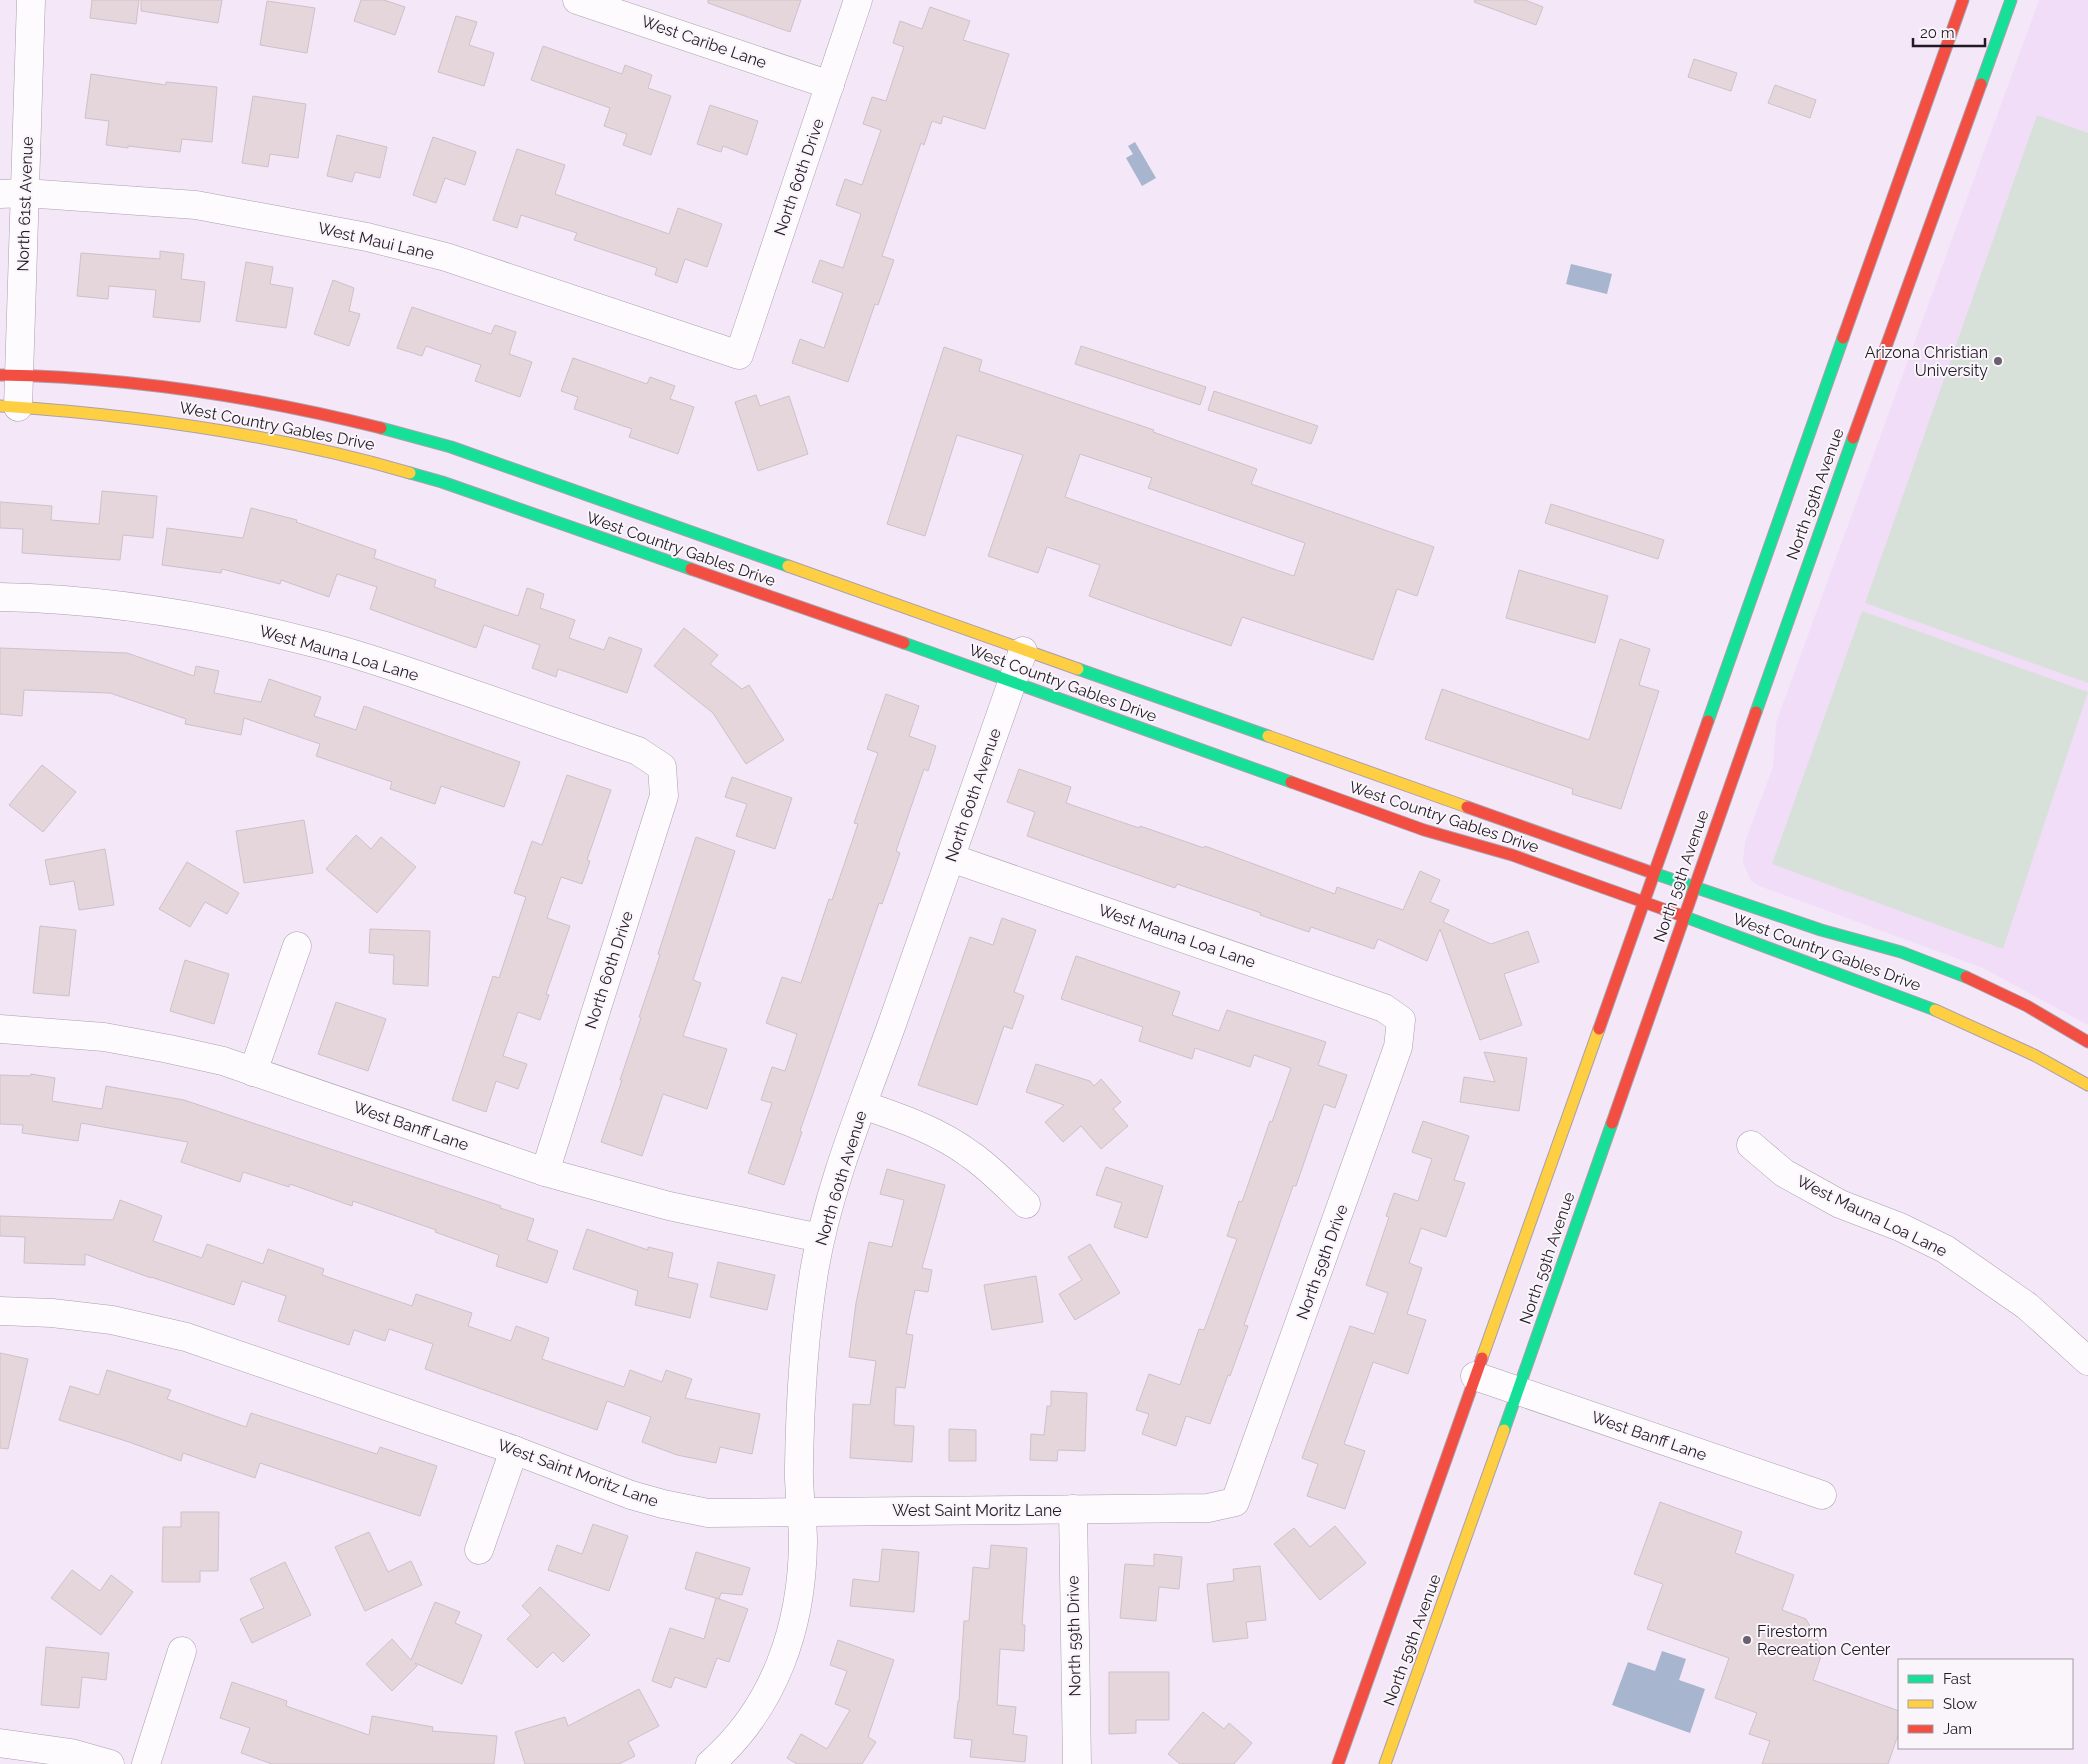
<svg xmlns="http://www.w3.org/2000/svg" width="2088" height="1764" font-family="Raleway,sans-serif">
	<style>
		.built { fill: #f2ddf9 }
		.green { fill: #d8e1d9 }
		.water { fill: #a7b5ce }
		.building { fill: #e4d6db; stroke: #cfc1c7; fill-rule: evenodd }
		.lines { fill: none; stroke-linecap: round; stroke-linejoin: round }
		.street-casing { stroke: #aaa0ad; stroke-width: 29 }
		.fast-casing { stroke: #aaa0ad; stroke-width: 13 }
		.slow-casing { stroke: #aaa0ad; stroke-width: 13 }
		.jam-casing { stroke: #aaa0ad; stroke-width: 13 }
		.street { stroke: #fdfbfe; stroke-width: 28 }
		.fast { stroke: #16e098; stroke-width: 11 }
		.slow { stroke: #ffcf43; stroke-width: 11 }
		.jam { stroke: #f24e42; stroke-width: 11 }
		.poi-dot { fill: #6b616e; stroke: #faf5fb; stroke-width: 2 }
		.labels { text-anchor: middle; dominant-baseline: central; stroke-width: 4; stroke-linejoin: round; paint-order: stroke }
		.street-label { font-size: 16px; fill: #211923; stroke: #faf5fb }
		.poi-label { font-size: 16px; fill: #211923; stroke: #faf5fb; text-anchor: end }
	</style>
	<rect width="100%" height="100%" fill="#f4e7f8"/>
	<!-- built -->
	<polygon class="built" points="2039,0 2088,0 2088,1025 1983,968 1762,887 1751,881 1743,863 1745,842 1773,767 1776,723"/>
	<!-- green -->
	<g class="green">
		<polygon points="2037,115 2088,133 2088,683 1865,603"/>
		<polygon points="1862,611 2088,692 2003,949 1772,864"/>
	</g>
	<!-- water -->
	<g class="water">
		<polygon points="1135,142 1156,178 1142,186 1126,158 1133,154 1128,146"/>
		<polygon points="1571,264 1612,274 1607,294 1566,284"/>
		<polygon points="1662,1651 1686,1659 1679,1680 1705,1689 1690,1733 1612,1705 1628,1662 1655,1671"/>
	</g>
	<!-- building -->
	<g class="building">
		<polygon points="92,0 139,0 136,24 90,18"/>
		<polygon points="141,0 222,0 218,23 141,11"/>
		<polygon points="361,0 384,0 405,7 395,35 354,21"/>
		<polygon points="708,0 801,0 790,32 708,3"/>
		<polygon points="1475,0 1525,0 1543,7 1536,25 1474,2"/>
		<polygon points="267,1 315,8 307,53 260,45"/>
		<polygon points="930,7 970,21 963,40 1009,54 985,129 943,116 941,124 932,121 924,145 921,143 882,256 894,260 878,305 875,304 848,382 792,363 800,339 824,348 843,293 812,282 820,260 843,268 861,214 836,205 845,179 862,185 881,130 863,124 872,97 886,101 904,47 893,43 900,21 922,29"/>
		<polygon points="456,16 477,22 469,45 494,53 484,86 438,72"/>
		<polygon points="543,46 622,74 625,65 652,75 648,88 671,96 651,155 623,145 627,134 604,126 610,108 531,80"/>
		<polygon points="1694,59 1737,73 1731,91 1688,77"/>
		<polygon points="91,74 166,85 166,82 217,87 212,142 182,139 180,152 128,146 128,148 106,145 109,121 85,118"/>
		<polygon points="1775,85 1816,100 1810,118 1768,103"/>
		<polygon points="253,96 306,104 298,158 270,154 268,167 242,163"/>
		<polygon points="710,105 758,121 747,155 723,146 721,152 697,144"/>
		<polygon points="337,135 387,147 380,178 355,172 352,182 327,176"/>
		<polygon points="433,137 476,152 465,185 445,178 436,203 413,195"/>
		<polygon points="517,149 565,165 555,194 669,234 678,208 722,224 707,267 685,259 677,283 655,275 657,268 574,240 577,233 521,215 517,228 493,220"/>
		<polygon points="160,251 184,254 181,279 205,282 200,322 153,317 156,290 109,286 108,299 77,296 81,253 160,259"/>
		<polygon points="246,262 273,267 270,284 293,288 286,328 236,321"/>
		<polygon points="333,280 354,288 349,311 360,314 349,346 314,334"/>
		<polygon points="412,307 491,334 495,325 516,332 509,354 532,362 520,397 475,381 481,365 426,346 422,356 397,348"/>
		<polygon points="1081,346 1206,387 1200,405 1075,364"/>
		<path d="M 944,347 L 982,360 L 979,371 L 1154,430 L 1153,432 L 1257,469 L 1251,484 L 1434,547 L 1417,596 L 1397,589 L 1373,660 L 1242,617 L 1231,646 L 1150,618 L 1089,596 L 1100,565 L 1047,547 L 1038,573 L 988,556 L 1023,455 L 957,435 L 925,536 L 887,524 ZM 1080,454 L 1152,478 L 1148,488 L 1305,543 L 1294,576 L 1065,497 Z"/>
		<polygon points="573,358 647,384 650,377 675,386 670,399 694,407 678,454 629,437 632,429 574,409 578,397 561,391"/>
		<polygon points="1214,391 1318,426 1311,444 1208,410"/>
		<polygon points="756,395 760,406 789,396 808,454 758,471 735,402"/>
		<polygon points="102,491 157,496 153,538 123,535 120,560 22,553 23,529 0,528 0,502 52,506 51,520 99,524"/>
		<polygon points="1551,504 1664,540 1658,559 1545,523"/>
		<polygon points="251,508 297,520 296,522 376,550 374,558 436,580 434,587 518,616 527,588 544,594 540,608 575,620 569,638 604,650 609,637 642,649 627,693 558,669 556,677 532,668 540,645 484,625 476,648 370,609 377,587 337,574 329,597 281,580 280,584 222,569 221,573 162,565 167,528 243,538"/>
		<polygon points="1519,570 1608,596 1595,643 1506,618"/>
		<polygon points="684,628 718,655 710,664 742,689 749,685 784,740 746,764 713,713 654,666"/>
		<polygon points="1620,639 1650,649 1639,685 1659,691 1621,809 1572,794 1573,789 1425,739 1442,689 1589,740"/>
		<polygon points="0,648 127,653 194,676 196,666 219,671 214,693 261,702 269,679 321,697 314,716 356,730 364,706 520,762 504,807 441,786 435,804 390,789 392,782 316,756 320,744 244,718 241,735 185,724 186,719 110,693 24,690 22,716 0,714"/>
		<polygon points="886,694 919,706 909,736 936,746 928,771 924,769 896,851 900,853 882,904 879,903 800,1131 802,1132 784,1185 748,1173 772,1103 761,1100 772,1067 785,1071 797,1034 766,1023 782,977 801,983 829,899 832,900 858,824 854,823 878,753 867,749"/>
		<polygon points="42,765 76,792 43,832 9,805"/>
		<polygon points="1019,769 1071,787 1066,803 1139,828 1140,826 1204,848 1205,846 1335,894 1337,887 1403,910 1420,871 1440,880 1430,902 1449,910 1443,922 1491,944 1528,931 1539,962 1504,974 1522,1025 1480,1040 1440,929 1427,961 1378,939 1374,949 1311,927 1309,932 1260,915 1261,913 1177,884 1175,888 1027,836 1035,812 1007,802"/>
		<polygon points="567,775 611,790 587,860 590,861 582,884 561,877 547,918 570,926 546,994 549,995 540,1020 518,1012 503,1056 527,1064 518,1089 496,1081 486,1112 452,1100 493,976 499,978 526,897 514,893 532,841 542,845"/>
		<polygon points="732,777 792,798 775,849 736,836 747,804 725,797"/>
		<polygon points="304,820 313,873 244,883 236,831"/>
		<polygon points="356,835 371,849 381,837 416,867 377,913 326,869"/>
		<polygon points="696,837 735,851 693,980 701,983 683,1036 727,1049 707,1109 663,1094 642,1156 601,1142 622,1080 620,1080 641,1018 639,1017 660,955 658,954"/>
		<polygon points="105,849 114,905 79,910 74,881 50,885 45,860"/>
		<polygon points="187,862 239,893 227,914 205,902 190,927 159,909"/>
		<polygon points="1002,918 1036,930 1014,992 1024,996 1012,1029 1004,1026 977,1105 918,1085 970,937 993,945"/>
		<polygon points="40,926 76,930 69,996 33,993"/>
		<polygon points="370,929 430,931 428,986 393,984 394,955 369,953"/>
		<polygon points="1076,956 1180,992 1172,1015 1219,1031 1227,1010 1326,1042 1318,1065 1347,1075 1335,1108 1324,1104 1296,1186 1293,1186 1244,1325 1248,1326 1230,1376 1228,1375 1210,1424 1186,1416 1176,1446 1142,1434 1149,1414 1136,1410 1149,1374 1180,1385 1199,1329 1204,1330 1237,1239 1227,1236 1239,1201 1242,1202 1270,1121 1272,1122 1291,1068 1254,1055 1250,1067 1195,1048 1192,1059 1139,1041 1143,1027 1061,999"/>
		<polygon points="185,960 229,974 214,1024 170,1011"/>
		<polygon points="336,1002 386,1019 368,1071 318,1054"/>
		<polygon points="1484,1052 1527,1058 1519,1111 1460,1102 1464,1077 1495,1082"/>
		<polygon points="1036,1064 1090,1081 1094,1086 1101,1079 1121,1102 1113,1109 1128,1126 1101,1149 1081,1126 1063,1142 1045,1122 1064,1105 1026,1092"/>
		<polygon points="31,1074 55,1078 52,1101 102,1109 106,1086 184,1100 501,1206 500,1208 534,1219 527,1240 558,1251 547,1283 496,1266 499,1255 435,1232 436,1230 353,1201 352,1206 290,1184 289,1187 243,1172 240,1182 181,1162 188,1142 81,1123 78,1141 22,1133 23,1125 0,1124 0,1075 30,1076"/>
		<polygon points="1423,1121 1469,1136 1454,1180 1465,1183 1446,1237 1421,1228 1409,1263 1422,1268 1407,1314 1426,1320 1408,1374 1373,1362 1344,1444 1365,1451 1345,1509 1307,1496 1318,1464 1302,1458 1350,1326 1374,1334 1388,1293 1366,1285 1389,1217 1386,1216 1394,1193 1418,1201 1432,1159 1412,1152"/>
		<polygon points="1106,1167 1163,1186 1147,1238 1114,1227 1122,1203 1096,1195"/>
		<polygon points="887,1169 945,1185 922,1268 932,1270 928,1292 915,1290 906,1334 913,1335 905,1388 896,1387 894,1425 914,1426 912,1462 850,1458 853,1404 870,1405 876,1361 849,1357 856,1303 869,1242 892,1247 904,1200 880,1194"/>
		<polygon points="120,1200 162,1216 153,1241 202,1258 207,1244 263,1264 268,1249 324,1269 322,1275 412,1306 416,1294 472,1313 468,1326 511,1341 516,1326 549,1338 542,1359 624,1387 630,1370 662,1382 666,1370 692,1379 685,1398 760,1414 752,1454 720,1447 716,1463 677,1455 642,1442 651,1417 607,1401 597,1430 425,1369 433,1344 389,1329 385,1341 354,1330 349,1345 278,1321 286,1296 242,1281 234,1305 151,1277 151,1278 85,1254 85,1265 24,1263 25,1237 0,1236 0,1216 113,1220"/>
		<polygon points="587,1229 648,1250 648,1247 673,1253 668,1277 698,1284 690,1318 635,1305 638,1291 573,1269"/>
		<polygon points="1090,1244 1120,1293 1075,1320 1059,1294 1082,1280 1068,1257"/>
		<polygon points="718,1262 775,1275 767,1310 710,1297"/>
		<polygon points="1036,1276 1043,1322 992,1330 984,1285"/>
		<polygon points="0,1353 28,1359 8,1449 0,1448"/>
		<polygon points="107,1370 171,1390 167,1399 246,1427 251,1413 377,1454 380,1447 437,1466 420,1516 260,1463 255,1478 183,1453 181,1461 129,1442 59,1420 70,1386 99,1395"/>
		<polygon points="1051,1391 1087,1393 1085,1451 1058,1450 1057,1461 1030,1460 1031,1434 1044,1435 1047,1406 1051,1406"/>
		<polygon points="949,1429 976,1430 976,1461 949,1461"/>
		<polygon points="1660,1502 1742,1532 1735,1553 1794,1575 1782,1610 1806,1619 1823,1650 1813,1680 1899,1711 1899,1732 1888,1764 1762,1764 1770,1741 1749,1734 1757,1713 1715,1698 1729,1658 1647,1629 1663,1584 1634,1574"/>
		<polygon points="181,1512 219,1512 218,1571 200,1571 200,1582 162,1582 163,1527 181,1527"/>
		<polygon points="593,1524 628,1536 609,1591 548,1570 557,1545 582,1554"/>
		<polygon points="1335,1526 1366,1563 1320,1600 1274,1544 1294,1528 1310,1547"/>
		<polygon points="369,1532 388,1572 411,1561 422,1585 365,1611 335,1547"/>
		<polygon points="991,1545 1027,1548 1022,1625 1025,1625 1024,1651 1000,1649 997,1705 1016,1707 1013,1734 1027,1736 1025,1762 970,1757 972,1740 954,1738 958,1701 959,1701 964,1621 969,1621 973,1567 989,1569"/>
		<polygon points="882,1549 919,1552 914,1612 850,1606 853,1579 879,1582"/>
		<polygon points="696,1552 750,1568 742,1595 721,1593 719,1599 685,1589"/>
		<polygon points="1154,1554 1182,1557 1179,1589 1159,1587 1156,1621 1120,1618 1125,1564 1154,1566"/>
		<polygon points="285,1562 311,1615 252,1643 240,1619 264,1608 250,1579"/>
		<polygon points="1260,1566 1266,1620 1246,1622 1248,1638 1213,1642 1207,1584 1234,1581 1233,1569"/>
		<polygon points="72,1570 100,1591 111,1575 133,1592 101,1635 51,1598"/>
		<polygon points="540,1587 590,1635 563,1662 553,1652 537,1668 507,1639 531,1615 522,1606"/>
		<polygon points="716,1598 748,1609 729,1662 717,1658 706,1688 675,1677 671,1688 652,1681 670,1628 704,1639"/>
		<polygon points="435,1602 460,1612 455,1623 482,1635 462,1684 415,1663 417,1666 392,1691 366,1664 392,1639 411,1660"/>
		<polygon points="838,1640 894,1660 868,1737 876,1742 862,1764 797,1764 787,1758 801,1734 827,1749 850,1710 835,1704 847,1671 830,1665"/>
		<polygon points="46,1647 109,1653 106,1680 82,1677 79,1708 41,1705"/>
		<polygon points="1109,1672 1169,1672 1169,1720 1136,1720 1136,1733 1109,1734"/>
		<polygon points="232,1682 287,1701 286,1706 369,1735 372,1716 433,1727 432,1731 497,1736 494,1764 272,1764 241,1753 250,1728 220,1718"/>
		<polygon points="639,1689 659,1726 628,1742 635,1756 619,1764 525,1764 515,1732 565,1717 568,1726"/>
		<polygon points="1203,1712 1224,1729 1229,1723 1252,1743 1234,1764 1180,1764 1168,1754"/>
	</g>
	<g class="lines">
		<defs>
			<g id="street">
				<polyline points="577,0 830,85"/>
				<polyline points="0,194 25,193 196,205 367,237 446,257 739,355 858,0"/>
				<polyline points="18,407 31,0"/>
				<path d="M 0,597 C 107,599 215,617 318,644 C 366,656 412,673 459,689 C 519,710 578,730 638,751 L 662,767 L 664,796 L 545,1172"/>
				<polyline points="0,1029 104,1037 169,1049 223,1061 545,1172 669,1206 820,1238"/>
				<polyline points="253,1072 297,946"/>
				<path d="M 863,1105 C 901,1118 939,1131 971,1155 C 991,1169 1008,1187 1026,1204"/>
				<polyline points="1751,1145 1784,1173 1840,1204 1900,1227 1945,1249 2027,1306 2088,1361"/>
				<polyline points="0,1311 52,1313 112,1320 186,1337 514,1450 631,1495 663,1504 708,1513 1208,1508 1235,1502 1398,1047 1401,1020 1384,1008 951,858"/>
				<polyline points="1475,1376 1822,1495"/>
				<polyline points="1073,1509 1077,1764"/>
				<polyline points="479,1550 514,1450"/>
				<polyline points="0,1743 71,1753 110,1764"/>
				<polyline points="146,1764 182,1651"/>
				<path d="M 710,1764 C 775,1707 802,1627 803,1542 C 803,1517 798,1491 799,1466 C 800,1401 804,1335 814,1272 C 828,1187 863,1105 892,1024 C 936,900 980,776 1023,651"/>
			</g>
			<g id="fast">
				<polyline points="1981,84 2011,0"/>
				<polyline points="381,428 451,447 788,566"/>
				<polyline points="410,473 442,482 691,569"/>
				<polyline points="904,643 1291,782"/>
				<polyline points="1078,669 1268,736"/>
				<polyline points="1756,712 1853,438"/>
				<polyline points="1708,721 1843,338"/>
				<polyline points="1653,873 1821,930 1901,952 1966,977"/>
				<polyline points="1680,915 1935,1010"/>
				<polyline points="1504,1430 1612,1123"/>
			</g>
			<g id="slow">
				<path d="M 0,406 C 139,415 276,434 410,473"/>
				<polyline points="788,566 1078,669"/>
				<polyline points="1268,736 1467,807"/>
				<polyline points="1935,1010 2034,1055 2088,1085"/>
				<polyline points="1482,1358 1599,1029"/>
				<polyline points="1385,1764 1504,1430"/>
			</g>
			<g id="jam">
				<polyline points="1843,338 1963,0"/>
				<path d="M 0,375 C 128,377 257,397 381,428"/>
				<polyline points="1853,438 1981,84"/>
				<polyline points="691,569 904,643"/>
				<polyline points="1291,782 1424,830 1512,855 1680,915"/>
				<polyline points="1467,807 1653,873"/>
				<polyline points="1966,977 2027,1006 2088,1042"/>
				<polyline points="1599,1029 1708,721"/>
				<polyline points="1612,1123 1756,712"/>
				<polyline points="1338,1764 1482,1358"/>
			</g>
		</defs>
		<!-- street casing -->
		<use href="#street" class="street-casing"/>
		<!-- fast casing -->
		<use href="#fast" class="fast-casing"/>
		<!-- slow casing -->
		<use href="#slow" class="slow-casing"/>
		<!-- jam casing -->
		<use href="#jam" class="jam-casing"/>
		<!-- street -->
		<use href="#street" class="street"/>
		<!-- fast -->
		<use href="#fast" class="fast"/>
		<!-- slow -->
		<use href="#slow" class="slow"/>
		<!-- jam -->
		<use href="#jam" class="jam"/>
	</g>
	<!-- markers -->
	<g class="poi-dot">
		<circle cx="1998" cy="361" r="5"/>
		<circle cx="1747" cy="1640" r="5"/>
	</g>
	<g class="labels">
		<!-- street labels -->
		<g class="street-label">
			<text transform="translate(704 42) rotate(19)">West Caribe Lane</text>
			<text transform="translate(799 177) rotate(-71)">North 60th Drive</text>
			<text transform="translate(25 204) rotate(-88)">North 61st Avenue</text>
			<text transform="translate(376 241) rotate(13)">West Maui Lane</text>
			<text transform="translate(277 426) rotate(11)">West Country Gables Drive</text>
			<text transform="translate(1815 494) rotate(-70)">North 59th Avenue</text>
			<text transform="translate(681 549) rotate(19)">West Country Gables Drive</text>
			<text transform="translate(339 653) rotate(16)">West Mauna Loa Lane</text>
			<text transform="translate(1063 683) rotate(20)">West Country Gables Drive</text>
			<text transform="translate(973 795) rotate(-71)">North 60th Avenue</text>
			<text transform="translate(1444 817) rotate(18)">West Country Gables Drive</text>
			<text transform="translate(1681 876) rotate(-71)">North 59th Avenue</text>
			<text transform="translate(1177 936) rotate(19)">West Mauna Loa Lane</text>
			<text transform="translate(1827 952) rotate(20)">West Country Gables Drive</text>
			<text transform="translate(609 970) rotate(-72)">North 60th Drive</text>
			<text transform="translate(411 1126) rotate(19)">West Banff Lane</text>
			<text transform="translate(841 1178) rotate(-73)">North 60th Avenue</text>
			<text transform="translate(1872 1216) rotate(26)">West Mauna Loa Lane</text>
			<text transform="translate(1547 1258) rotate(-71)">North 59th Avenue</text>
			<text transform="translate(1322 1262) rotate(-70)">North 59th Drive</text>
			<text transform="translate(1649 1436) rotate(19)">West Banff Lane</text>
			<text transform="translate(578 1473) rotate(20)">West Saint Moritz Lane</text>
			<text x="977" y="1510">West Saint Moritz Lane</text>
			<text transform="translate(1074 1636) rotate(-91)">North 59th Drive</text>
			<text transform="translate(1412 1640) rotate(-70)">North 59th Avenue</text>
		</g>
		<!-- poi labels -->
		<g class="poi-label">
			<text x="1988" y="352">Arizona Christian<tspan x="1988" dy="18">University</tspan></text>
			<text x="1757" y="1631" text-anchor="start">Firestorm<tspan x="1757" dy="18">Recreation Center</tspan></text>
		</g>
	</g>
	<!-- legend -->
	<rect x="1898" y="1659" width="175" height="90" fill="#faf5fb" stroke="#a39da5"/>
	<rect x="1908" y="1675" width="25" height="8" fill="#16e098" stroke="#a39da5"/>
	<text x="1943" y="1684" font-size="15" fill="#211923">Fast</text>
	<rect x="1908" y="1700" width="25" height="8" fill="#ffcf43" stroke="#a39da5"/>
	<text x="1943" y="1709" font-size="15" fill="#211923">Slow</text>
	<rect x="1908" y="1725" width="25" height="8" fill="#f24e42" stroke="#a39da5"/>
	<text x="1943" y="1734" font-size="15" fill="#211923">Jam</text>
	<!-- scale -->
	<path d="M1913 38v8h72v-8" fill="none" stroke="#211923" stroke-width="2.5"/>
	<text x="1920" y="38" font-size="15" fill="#211923" stroke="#faf5fb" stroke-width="4" paint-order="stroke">20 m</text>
</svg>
